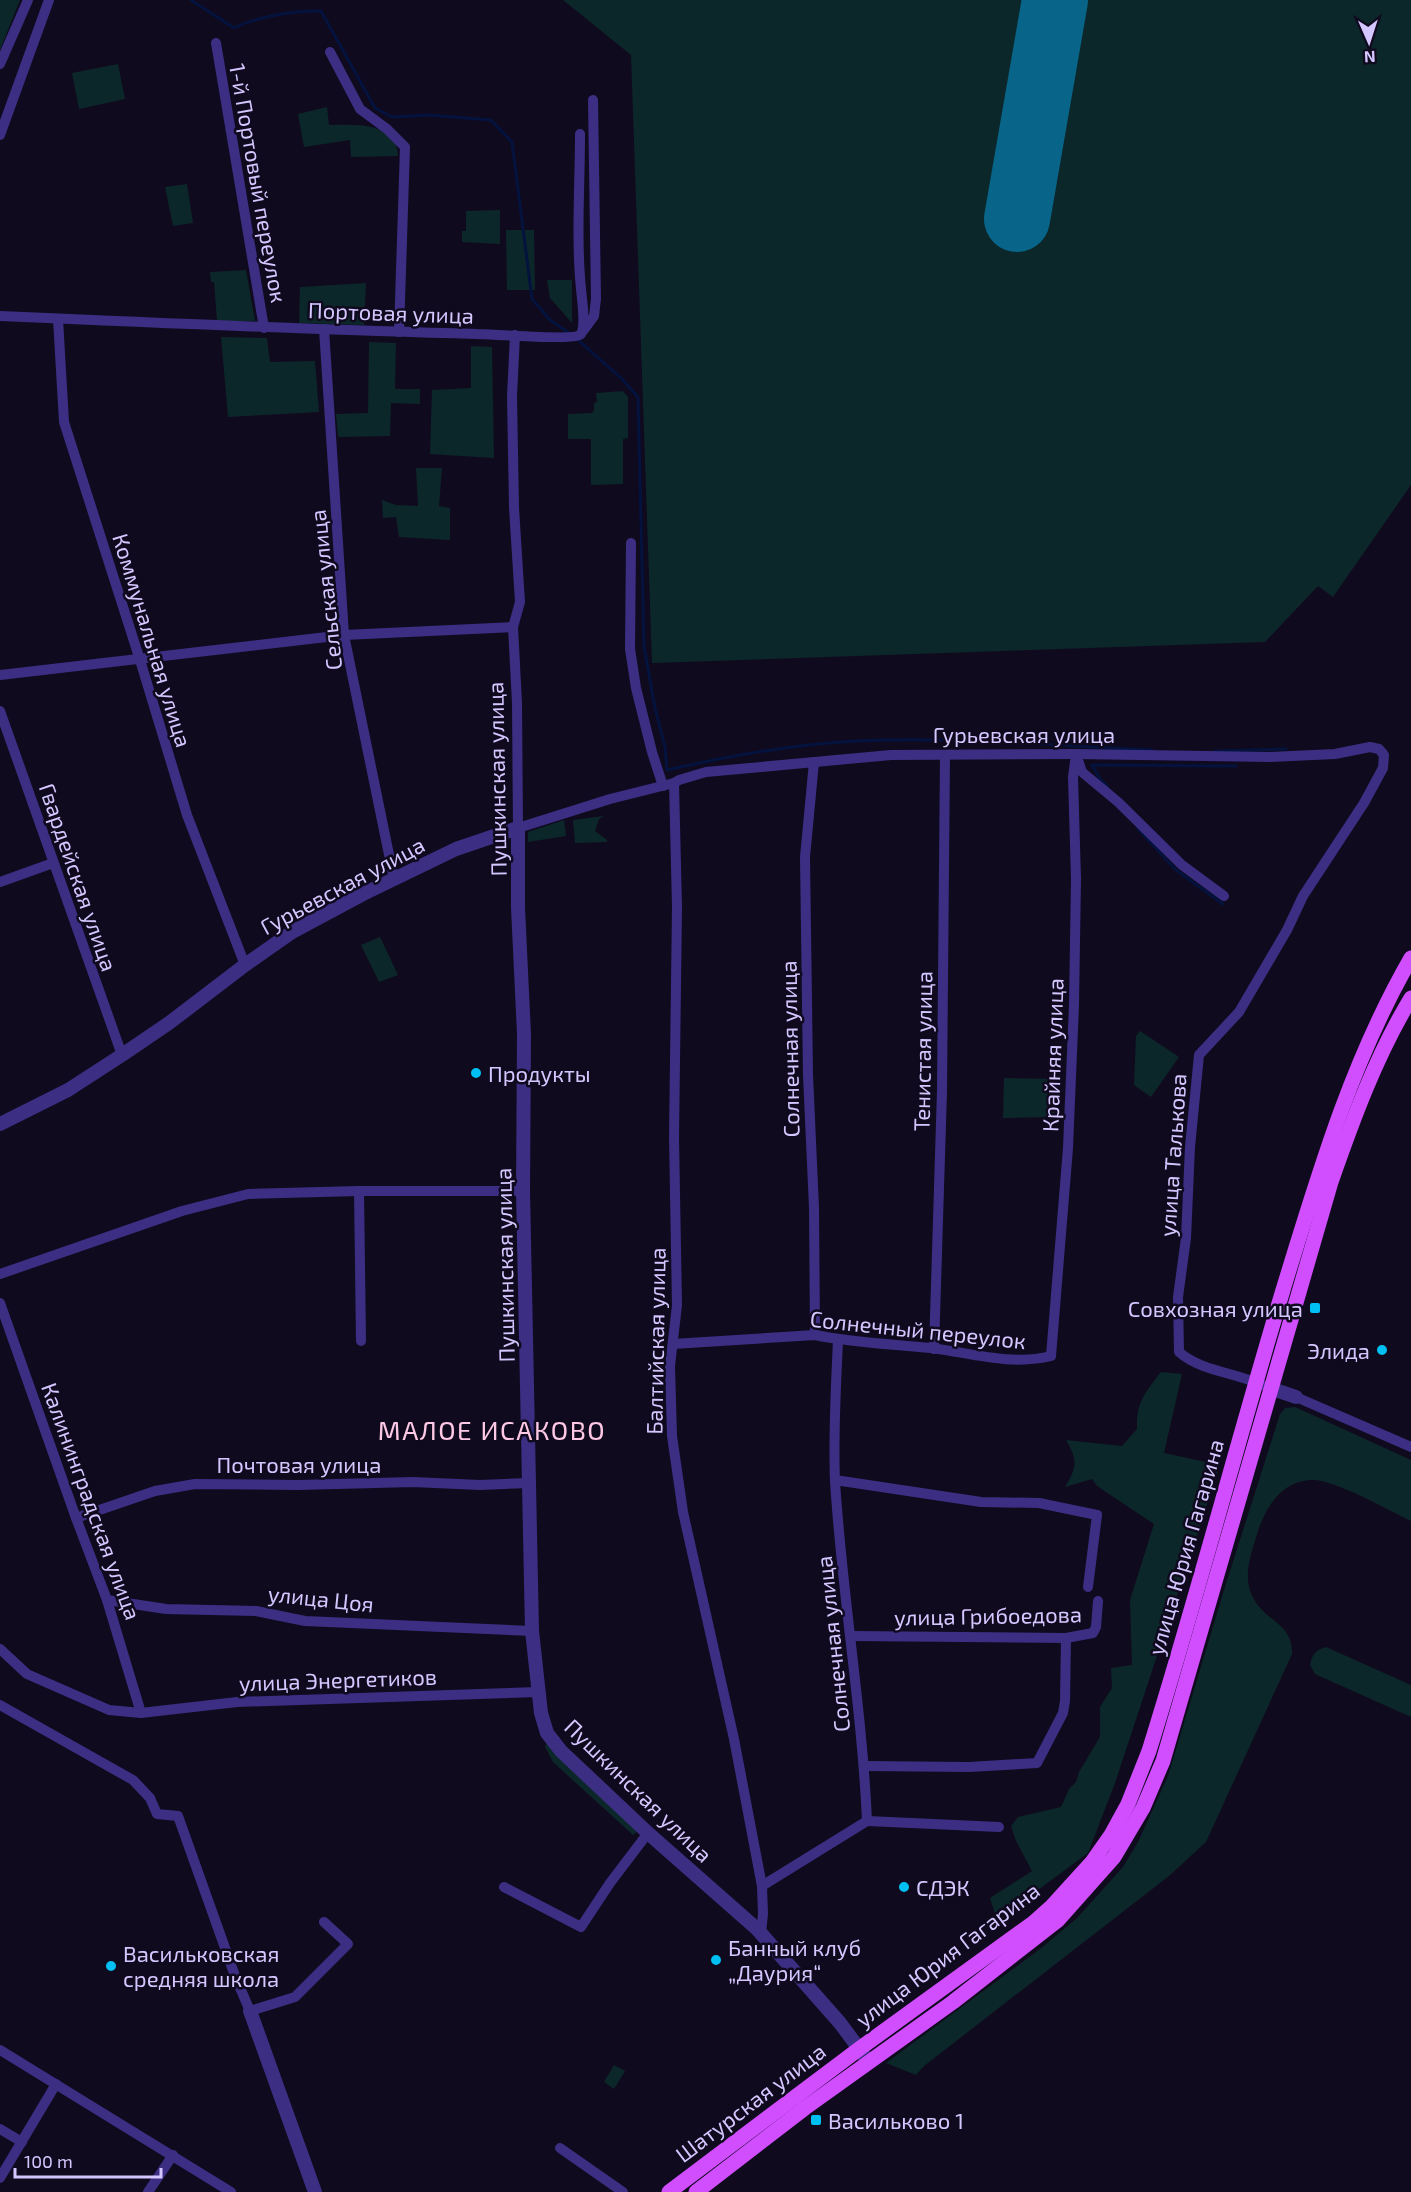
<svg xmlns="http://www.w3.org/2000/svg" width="1411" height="2192" font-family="'Exo 2',sans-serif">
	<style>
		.green { fill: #0c2729 }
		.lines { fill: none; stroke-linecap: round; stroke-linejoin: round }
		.stream { stroke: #04123e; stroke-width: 3 }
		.runway { stroke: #086488; stroke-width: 66 }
		.minor { stroke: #3c2f83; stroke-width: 10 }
		.tertiary { stroke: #3c2f83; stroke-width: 14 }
		.primary { stroke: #d14eff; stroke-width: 15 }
		.poi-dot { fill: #00bff2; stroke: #100a1f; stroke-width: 2 }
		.labels { text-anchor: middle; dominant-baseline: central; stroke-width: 5; stroke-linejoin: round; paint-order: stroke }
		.street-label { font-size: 22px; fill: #d4c7ff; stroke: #100a1f }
		.poi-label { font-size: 22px; fill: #d4c7ff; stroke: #100a1f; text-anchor: start }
		.quarter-label { font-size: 26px; letter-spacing: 1.5px; fill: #ffc9e5; stroke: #100a1f }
	</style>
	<rect width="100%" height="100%" fill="#100a1f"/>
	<!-- green -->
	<g class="green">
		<polygon points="0,0 20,0 0,50"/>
		<polygon points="563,0 1046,0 1006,220 1024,224 1064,0 1411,0 1411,485 1333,597 1318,586 1265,642 652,663 631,55"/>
		<polygon points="118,64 125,99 79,109 72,73"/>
		<path d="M 327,107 L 329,125 C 354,125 397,121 398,156 L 351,157 L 350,140 L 304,147 L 298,114 Z"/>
		<polygon points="187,184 193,223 173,226 165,187"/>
		<polygon points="500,210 500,244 462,242 462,231 466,231 466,211"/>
		<polygon points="506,230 534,230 535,290 507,290"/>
		<polygon points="246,270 255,321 217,321 214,282 211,282 210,272"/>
		<polygon points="547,280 572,280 572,323 550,298"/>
		<polygon points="366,283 364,325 299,323 300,287"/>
		<polygon points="221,337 267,338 270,362 315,361 319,412 228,417"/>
		<polygon points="369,342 396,343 395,389 420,389 420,404 391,403 390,436 338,437 336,414 368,413"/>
		<polygon points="471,346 492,347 494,458 430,454 432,390 471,388"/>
		<polygon points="623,391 628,397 628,438 623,439 623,484 591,485 591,439 568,439 568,414 592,413 594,410 594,403 597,402 596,393"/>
		<polygon points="416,468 442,468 439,506 450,508 450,540 399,537 396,517 383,518 382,500 396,505 418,506"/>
		<polygon points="604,816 599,819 595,831 607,840 607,842 575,843 573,820"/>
		<polygon points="564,820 566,836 528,842 528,832"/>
		<polygon points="380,937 398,975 379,982 361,945"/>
		<polygon points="1140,1031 1179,1057 1151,1097 1134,1085 1136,1036"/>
		<polygon points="1004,1078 1056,1079 1054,1117 1003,1118"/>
		<path d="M 1161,1372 L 1182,1374 L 1164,1453 L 1220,1465 L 1115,1783 L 1088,1853 L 1004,1915 L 1002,1920 L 995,1914 L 990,1898 L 1032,1871 L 1016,1841 L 1011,1826 L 1018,1817 L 1061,1807 L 1069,1789 L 1076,1782 L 1079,1772 L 1100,1737 L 1100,1707 L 1112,1688 L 1111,1668 L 1132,1665 L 1130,1600 L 1154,1524 L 1097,1486 L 1092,1479 L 1065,1487 C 1077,1467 1078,1460 1066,1440 L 1122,1446 L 1137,1429 C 1136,1402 1145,1393 1161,1372 Z"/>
		<path d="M 1295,1407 L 1411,1460 L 1411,1521 C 1388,1510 1333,1478 1310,1480 C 1281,1482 1266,1507 1258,1531 C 1252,1551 1243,1573 1251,1593 C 1262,1622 1293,1621 1292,1654 L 1206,1842 L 1169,1876 L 924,2066 L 916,2075 L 886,2063 L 1040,1949 L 1077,1918 L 1123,1867 L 1138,1842 L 1168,1776 L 1224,1590 L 1280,1414 L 1285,1408 Z"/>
		<path d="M 1326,1647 L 1411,1685 L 1411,1717 L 1315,1674 L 1310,1665 C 1312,1654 1316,1650 1326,1647 Z"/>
		<polygon points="546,1744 548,1744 637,1830 636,1833 633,1835 553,1762 545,1747"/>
		<polygon points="614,2065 625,2071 614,2089 604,2082"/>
	</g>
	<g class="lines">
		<!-- stream -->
		<g class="stream">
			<path d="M 191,0 L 234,28 C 256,17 296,10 321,11 L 375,108 L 392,117 L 428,115 L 491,120 L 512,142 L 532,299 L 550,320 L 569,333"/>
			<path d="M 577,339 L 621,378 L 638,397 L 644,646 L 655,708 L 665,747 L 667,770 C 729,756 793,744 856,741 C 955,736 1053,746 1152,750"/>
			<polyline points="1215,751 1286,749"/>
			<polyline points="1108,787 1100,779 1092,765 1236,766"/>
			<polyline points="1138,829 1176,870 1223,904"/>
		</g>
		<!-- runway -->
		<polyline class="runway" points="1017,219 1055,0"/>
		<!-- minor -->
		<g class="minor">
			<polyline points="216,43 264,328"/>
			<polyline points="330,52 360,109 387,129 405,147 399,332"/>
			<polyline points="0,64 28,0"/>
			<polyline points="0,135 49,0"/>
			<path d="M 0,316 C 159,323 318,330 477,334 C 491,334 576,341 581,334 C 586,325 582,300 581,289 C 576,239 580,184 580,134"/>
			<polyline points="58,319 64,422 140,660 187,815 245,965"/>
			<polyline points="324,329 344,635 394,879"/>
			<polyline points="583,331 594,316 596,299 593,100"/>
			<polyline points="515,335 512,396 514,508 520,602 513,627 517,703 518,828 610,799 674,783"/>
			<polyline points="631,543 630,649 636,688 652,752 663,786"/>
			<polyline points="0,675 344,635 513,627"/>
			<polyline points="0,711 122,1055"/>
			<polyline points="1077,757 1082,772 1118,802 1182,865 1224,896"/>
			<polyline points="814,762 805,857 808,1075 814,1208 815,1335"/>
			<polyline points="0,882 53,863"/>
			<polyline points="359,1191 361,1341"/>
			<polyline points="0,1274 182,1211 248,1194 359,1191 523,1191"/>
			<polyline points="0,1303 76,1518 107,1600 141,1713"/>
			<path d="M 673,1344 L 815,1335 C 854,1343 892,1344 931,1348 C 971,1353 1011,1366 1051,1356 L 1068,1148 L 1074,1005 L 1076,879 L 1073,777 L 1076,754"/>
			<polyline points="934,1349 942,1091 945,754"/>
			<polyline points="1296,1397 1411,1447"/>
			<polyline points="835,1480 981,1502 1039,1503 1097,1515 1088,1587"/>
			<polyline points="76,1518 155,1491 195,1484 298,1485 413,1482 480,1485 528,1483"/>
			<polyline points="107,1600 166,1609 256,1611 305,1621 532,1631"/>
			<polyline points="851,1636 1066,1638 1093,1633 1096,1627 1098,1601"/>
			<polyline points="0,1649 27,1674 109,1710 141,1713 237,1702 538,1692"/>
			<polyline points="0,1705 133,1780 150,1798 157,1814 178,1816 235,1976 250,2011 295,1997 348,1944 324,1922"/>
			<polyline points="865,1766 969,1767 1037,1763 1063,1713 1065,1701 1066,1638"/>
			<polyline points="867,1821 999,1827"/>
			<path d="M 762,1886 L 867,1821 C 862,1707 842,1595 835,1481 C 833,1434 836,1387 838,1340"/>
			<polyline points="504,1887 581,1927 610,1883 648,1833"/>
			<path d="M 761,1933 L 763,1914 L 762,1886 L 734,1739 L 683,1512 L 672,1436 L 670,1366 L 677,1305 L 674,1138 L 677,907 L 674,783 L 679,780 L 706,772 L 891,755 L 1076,754 L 1270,757 L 1335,754 L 1370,747 L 1379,749 L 1384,755 L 1383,768 L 1364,803 L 1303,896 L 1287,930 L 1239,1012 L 1199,1055 L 1190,1147 L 1186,1238 L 1178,1297 L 1179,1352 C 1202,1372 1235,1372 1262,1385"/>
			<polyline points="0,2050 231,2192"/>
			<polyline points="0,2129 22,2142"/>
			<polyline points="560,2148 623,2192"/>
			<polyline points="0,2178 56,2084"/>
			<polyline points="148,2192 173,2155"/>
		</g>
		<!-- tertiary -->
		<g class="tertiary">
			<polyline points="0,1124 68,1090 122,1055 169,1023 245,965 292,932 363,894 456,849 518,828 518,908 524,1034 523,1191 532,1631 541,1713 547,1733 561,1751 648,1833 757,1929 840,2023 866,2058"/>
			<polyline points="1270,1388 1296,1397"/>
			<polyline points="250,2011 315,2192"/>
		</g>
		<!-- primary -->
		<g class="primary">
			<path d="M 669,2192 L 859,2049 L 1033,1923 L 1052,1906 L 1092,1862 L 1111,1835 L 1128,1804 L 1149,1751 C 1197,1598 1237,1443 1283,1290 C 1318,1176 1351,1062 1411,958"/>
			<path d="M 696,2192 L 805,2108 L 953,2002 L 1058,1920 L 1114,1857 L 1143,1808 L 1163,1761 L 1331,1182 C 1353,1119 1376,1056 1411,998"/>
		</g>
	</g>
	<!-- markers -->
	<g class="poi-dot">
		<circle cx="476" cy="1073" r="6"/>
		<rect x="1309" y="1302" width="12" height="12" rx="3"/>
		<circle cx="1382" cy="1350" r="6"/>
		<circle cx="904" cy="1887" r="6"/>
		<circle cx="716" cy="1960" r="6"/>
		<circle cx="111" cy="1966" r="6"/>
		<rect x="810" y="2114" width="12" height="12" rx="3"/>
	</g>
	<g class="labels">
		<!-- street labels -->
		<g class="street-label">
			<text transform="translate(259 183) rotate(80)">1-й Портовый переулок</text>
			<text transform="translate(391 312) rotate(2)">Портовая улица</text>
			<text transform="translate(325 590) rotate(-96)">Сельская улица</text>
			<text transform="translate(153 640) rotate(73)">Коммунальная улица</text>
			<text x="1024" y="734">Гурьевская улица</text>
			<text transform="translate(496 779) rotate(-91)">Пушкинская улица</text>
			<text transform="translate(79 877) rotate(71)">Гвардейская улица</text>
			<text transform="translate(342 885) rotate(-28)">Гурьевская улица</text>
			<text transform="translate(789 1049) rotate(-91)">Солнечная улица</text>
			<text transform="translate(922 1051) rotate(-89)">Тенистая улица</text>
			<text transform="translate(1052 1055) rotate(-88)">Крайняя улица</text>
			<text transform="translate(1172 1155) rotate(-86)">улица Талькова</text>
			<text transform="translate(504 1265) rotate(-91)">Пушкинская улица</text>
			<text transform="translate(918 1329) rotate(6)">Солнечный переулок</text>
			<text transform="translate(655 1341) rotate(-89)">Балтийская улица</text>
			<text x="299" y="1464">Почтовая улица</text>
			<text transform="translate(92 1501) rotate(70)">Калининградская улица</text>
			<text transform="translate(1185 1547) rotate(-74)">улица Юрия Гагарина</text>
			<text transform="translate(321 1598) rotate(6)">улица Цоя</text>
			<text transform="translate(988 1615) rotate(-1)">улица Грибоедова</text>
			<text transform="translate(832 1644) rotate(-96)">Солнечная улица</text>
			<text transform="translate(338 1679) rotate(-2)">улица Энергетиков</text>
			<text transform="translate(639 1790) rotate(44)">Пушкинская улица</text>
			<text transform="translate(947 1954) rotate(-37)">улица Юрия Гагарина</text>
			<text transform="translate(750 2102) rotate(-37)">Шатурская улица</text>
		</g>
		<!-- poi labels -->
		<g class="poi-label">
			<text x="488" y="1073">Продукты</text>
			<text x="1303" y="1308" text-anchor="end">Совхозная улица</text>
			<text x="1370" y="1350" text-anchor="end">Элида</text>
			<text x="916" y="1887">СДЭК</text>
			<text x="728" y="1947">Банный клуб<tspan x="728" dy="25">„Даурия“</tspan></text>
			<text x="123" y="1953">Васильковская<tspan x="123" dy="25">средняя школа</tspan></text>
			<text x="828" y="2120">Васильково 1</text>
		</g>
		<!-- quarter labels -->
		<g class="quarter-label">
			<text x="492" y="1429">МАЛОЕ ИСАКОВО</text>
		</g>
	</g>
	<!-- north arrow -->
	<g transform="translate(1369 42) rotate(177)" stroke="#100a1f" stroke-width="4.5" paint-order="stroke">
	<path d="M0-4.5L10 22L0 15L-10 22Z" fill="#d4c7ff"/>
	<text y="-9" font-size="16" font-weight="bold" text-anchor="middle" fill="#d4c7ff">N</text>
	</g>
	<!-- scale -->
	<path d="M15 2168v9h146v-9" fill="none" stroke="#d4c7ff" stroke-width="3"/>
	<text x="24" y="2168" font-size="18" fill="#d4c7ff" stroke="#100a1f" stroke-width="4.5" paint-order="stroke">100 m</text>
</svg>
